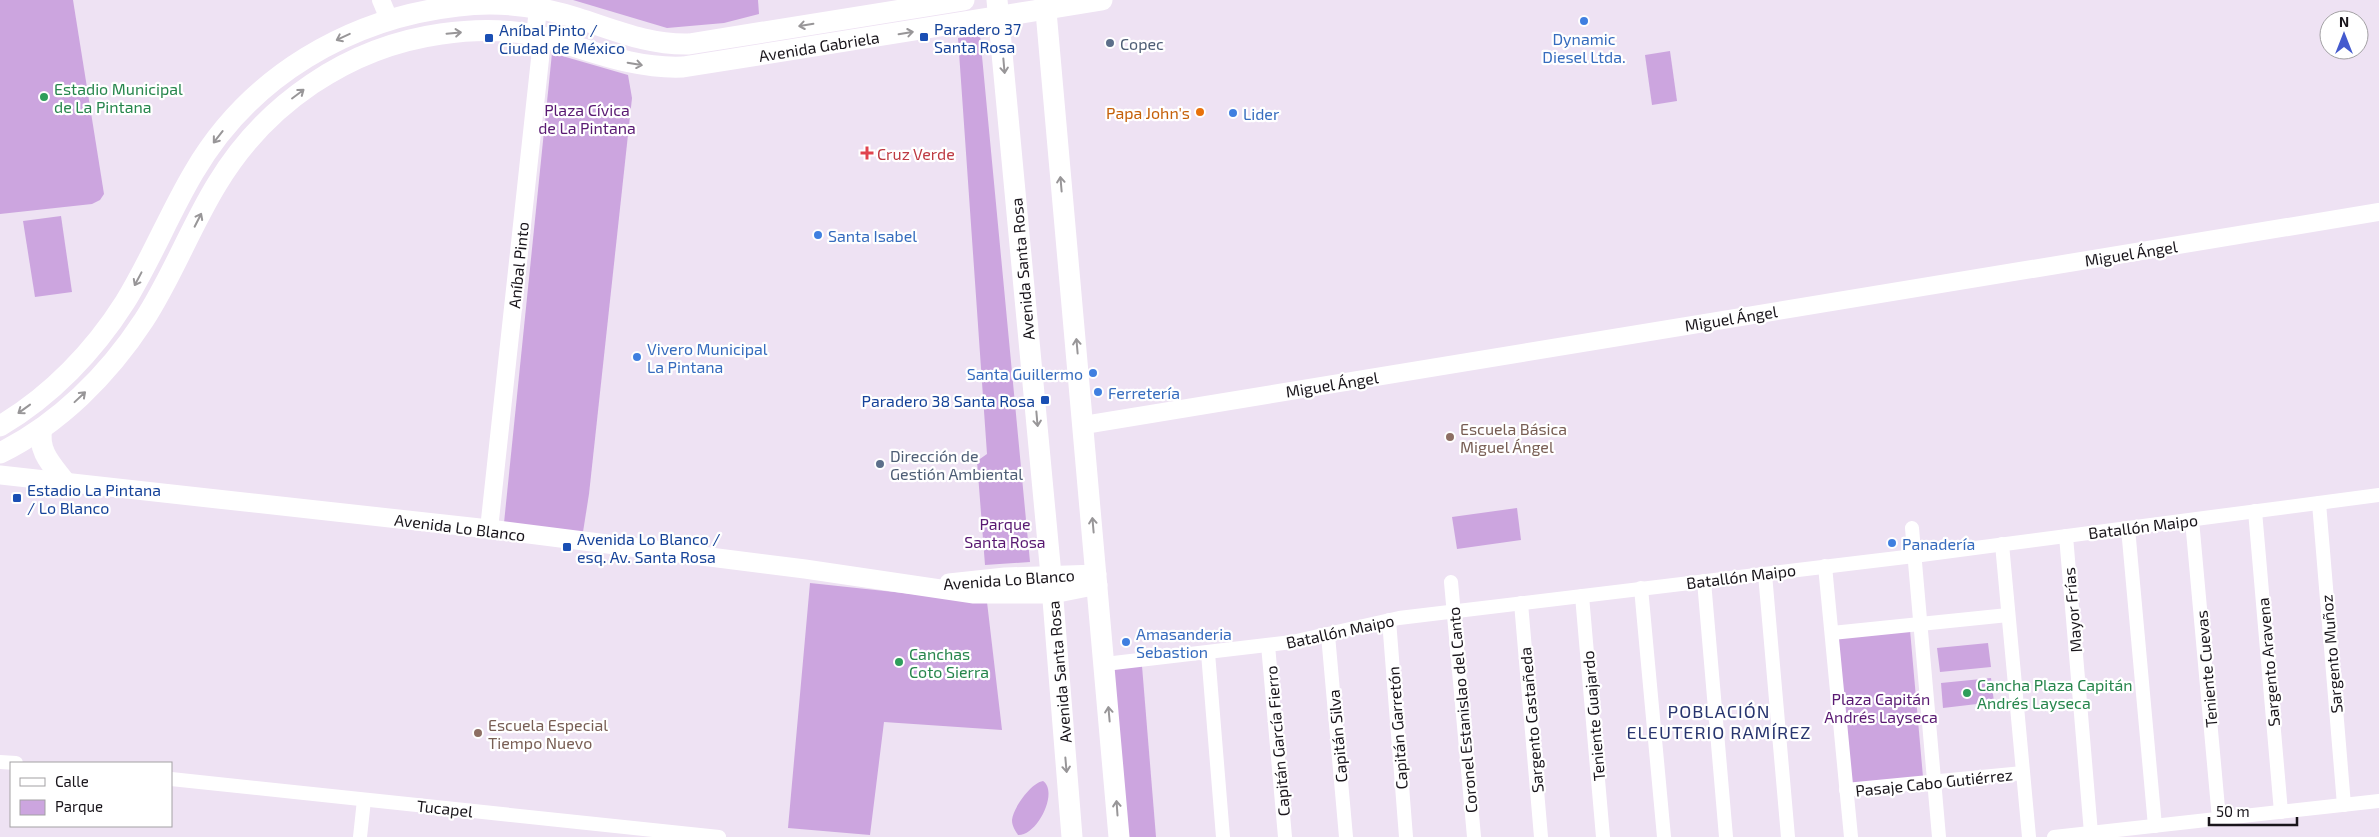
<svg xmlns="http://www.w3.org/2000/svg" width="2379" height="837" font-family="'Exo 2',sans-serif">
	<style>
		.green { fill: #cca5df }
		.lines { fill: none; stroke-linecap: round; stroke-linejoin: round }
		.minor { stroke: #fff; stroke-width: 14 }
		.tertiary { stroke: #fff; stroke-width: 18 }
		.secondary { stroke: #fff; stroke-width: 19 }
		.primary { stroke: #fff; stroke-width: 21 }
		.oneway { stroke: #989698 }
		.shop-dot { fill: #3f7fe0; stroke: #fff; stroke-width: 2 }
		.transit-dot { fill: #1a4fb4; stroke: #fff; stroke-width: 2 }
		.service-dot { fill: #5c6f8a; stroke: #fff; stroke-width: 2 }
		.leisure-dot { fill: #2e9e5b; stroke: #fff; stroke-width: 2 }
		.food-dot { fill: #e8710a; stroke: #fff; stroke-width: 2 }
		.health-dot { fill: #e0444e; stroke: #fff; stroke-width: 2 }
		.education-dot { fill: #8d6e63; stroke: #fff; stroke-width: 2 }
		.labels { text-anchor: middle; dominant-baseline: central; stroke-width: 4.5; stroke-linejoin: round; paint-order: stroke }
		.transit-label { font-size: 16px; fill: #164399; stroke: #fff; text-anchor: start }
		.shop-label { font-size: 16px; fill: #366cbe; stroke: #fff; text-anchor: start }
		.service-label { font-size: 16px; fill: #4e5e75; stroke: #fff; text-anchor: start }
		.street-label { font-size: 16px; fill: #19151b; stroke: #fff }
		.leisure-label { font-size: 16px; fill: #27864d; stroke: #fff; text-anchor: start }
		.park-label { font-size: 16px; fill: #591972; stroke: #fff }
		.food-label { font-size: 16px; fill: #c56008; stroke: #fff; text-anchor: end }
		.health-label { font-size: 16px; fill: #be3a42; stroke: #fff; text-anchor: start }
		.education-label { font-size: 16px; fill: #785e54; stroke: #fff; text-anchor: start }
		.neighbourhood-label { font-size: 18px; letter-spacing: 1px; fill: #28356f; stroke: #fff }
	</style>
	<rect width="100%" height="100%" fill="#eee2f3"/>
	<!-- green -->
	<g class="green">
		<polygon points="0,0 73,0 104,194 100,200 92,204 0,214"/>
		<polygon points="573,0 758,0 759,14 724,23 667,28"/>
		<polygon points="980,35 1030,562 985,565 977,461 987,454 958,38"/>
		<polygon points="1670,51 1677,101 1652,105 1645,55"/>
		<polygon points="552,53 628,75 632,98 589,494 583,532 504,523"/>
		<polygon points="61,216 72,292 35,297 23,221"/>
		<polygon points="1517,508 1521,540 1457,549 1452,517"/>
		<polygon points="810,583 987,602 1002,730 884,722 870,835 788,828"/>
		<polygon points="1910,630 1923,777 1852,784 1838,637"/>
		<polygon points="1988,643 1991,667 1940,672 1937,648"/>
		<polygon points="1142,666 1156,837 1127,837 1114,669"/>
		<polygon points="1991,678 1994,702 1943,708 1941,683"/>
		<path d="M 1043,781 C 1059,792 1037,836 1018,835 C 1015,830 1012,826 1012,820 C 1013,808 1031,783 1043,781 Z"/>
	</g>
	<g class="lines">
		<!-- minor -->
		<g class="minor">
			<polyline points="2319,503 2344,805"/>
			<polyline points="2255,511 2281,812"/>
			<polyline points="2192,520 2219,819"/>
			<polyline points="1912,528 1939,837"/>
			<polyline points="2128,528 2155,826"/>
			<polyline points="2066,536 2091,833"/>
			<polyline points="2002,544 2029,837"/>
			<polyline points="1825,566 1851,837"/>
			<polyline points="1765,574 1788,837"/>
			<polyline points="1704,581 1726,837"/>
			<polyline points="1451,582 1474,837"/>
			<polyline points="1641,588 1664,837"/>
			<polyline points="1582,596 1603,837"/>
			<polyline points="1521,603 1541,837"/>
			<polyline points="1389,620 1406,837"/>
			<polyline points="1832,633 2008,615"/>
			<polyline points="1328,635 1346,837"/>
			<polyline points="1268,645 1285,837"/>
			<polyline points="1208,653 1223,837"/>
			<polyline points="1105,664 1292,642 1399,618 1914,556 2379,495"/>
			<polyline points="0,762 16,763"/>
			<polyline points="171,779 719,837"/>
			<polyline points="1846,790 2023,773"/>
			<polyline points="360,837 364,800"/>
			<polyline points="2054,837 2379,801"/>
		</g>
		<!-- tertiary -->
		<g class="tertiary">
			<polyline points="381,0 389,19"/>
			<polyline points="1084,425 2379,212"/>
			<polyline points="489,529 540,59 541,45 536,27 539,0"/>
		</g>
		<!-- secondary -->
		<g class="secondary">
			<polyline points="0,475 489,529 805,569 974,594 1053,594 1098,585"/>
			<polyline points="949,583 1005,577 1097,574"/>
		</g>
		<!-- primary -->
		<g class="primary">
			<polyline points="997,0 1051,575 1072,837"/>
			<polyline points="1045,0 1119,837"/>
			<path d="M 0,426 C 51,396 94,351 125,302 C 151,260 169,214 194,172 C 250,76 350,18 458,6 C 498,1 539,6 577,18 C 615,30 648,45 689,44 L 964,0"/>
			<path d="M 42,428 C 37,451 52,465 65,482"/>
			<path d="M 0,453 C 59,424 108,375 144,320 C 172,277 190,228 217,184 C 265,104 348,47 441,34 C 476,29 516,29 550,39 C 595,52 636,69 683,67 L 1102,0"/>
		</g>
	</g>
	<!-- one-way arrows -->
	<defs><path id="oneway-shaft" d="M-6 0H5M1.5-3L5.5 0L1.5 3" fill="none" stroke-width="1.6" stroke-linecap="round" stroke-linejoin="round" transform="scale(1.25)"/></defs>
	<g class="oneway">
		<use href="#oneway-shaft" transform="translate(806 25) rotate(171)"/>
		<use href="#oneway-shaft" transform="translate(454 33) rotate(-5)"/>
		<use href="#oneway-shaft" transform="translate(906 33) rotate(-9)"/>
		<use href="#oneway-shaft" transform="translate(343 37) rotate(155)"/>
		<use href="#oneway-shaft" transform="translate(635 64) rotate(10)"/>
		<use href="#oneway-shaft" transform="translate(1004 66) rotate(85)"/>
		<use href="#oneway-shaft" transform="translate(298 94) rotate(-37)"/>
		<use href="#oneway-shaft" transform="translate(218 137) rotate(128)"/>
		<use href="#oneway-shaft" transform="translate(1061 184) rotate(-95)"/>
		<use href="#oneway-shaft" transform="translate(198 220) rotate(-63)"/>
		<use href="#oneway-shaft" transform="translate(138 279) rotate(118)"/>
		<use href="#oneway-shaft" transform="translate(1077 346) rotate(-95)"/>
		<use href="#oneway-shaft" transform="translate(80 397) rotate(-43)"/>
		<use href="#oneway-shaft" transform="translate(24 409) rotate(144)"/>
		<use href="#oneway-shaft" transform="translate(1037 419) rotate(85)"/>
		<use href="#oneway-shaft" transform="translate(1093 525) rotate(-95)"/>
		<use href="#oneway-shaft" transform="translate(1109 714) rotate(-95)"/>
		<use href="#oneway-shaft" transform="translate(1066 765) rotate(85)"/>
		<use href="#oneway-shaft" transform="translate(1117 808) rotate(-94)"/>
	</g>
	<!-- markers -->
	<g class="shop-dot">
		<circle cx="1584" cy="21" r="5"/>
		<circle cx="1233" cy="113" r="5"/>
		<circle cx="818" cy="235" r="5"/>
		<circle cx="637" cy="357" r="5"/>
		<circle cx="1093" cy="373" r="5"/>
		<circle cx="1098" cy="392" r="5"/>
		<circle cx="1892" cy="543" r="5"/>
		<circle cx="1126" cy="642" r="5"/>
	</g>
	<g class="transit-dot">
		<rect x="919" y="32" width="10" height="10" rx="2.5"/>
		<rect x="484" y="33" width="10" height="10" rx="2.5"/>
		<rect x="1040" y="395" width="10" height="10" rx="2.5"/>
		<rect x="12" y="493" width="10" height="10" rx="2.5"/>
		<rect x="562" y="542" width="10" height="10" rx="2.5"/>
	</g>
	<g class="service-dot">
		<circle cx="1110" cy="43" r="5"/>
		<circle cx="880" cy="464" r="5"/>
	</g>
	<g class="leisure-dot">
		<circle cx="44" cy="97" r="5"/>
		<circle cx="899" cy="662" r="5"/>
		<circle cx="1967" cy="693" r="5"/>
	</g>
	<circle class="food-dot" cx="1200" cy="112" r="5"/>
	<path class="health-dot" d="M864.5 145.5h5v5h5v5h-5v5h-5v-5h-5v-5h5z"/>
	<g class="education-dot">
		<circle cx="1450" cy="437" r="5"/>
		<circle cx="478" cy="733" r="5"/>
	</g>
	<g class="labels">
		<!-- transit labels -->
		<g class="transit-label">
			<text x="934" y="28">Paradero 37<tspan x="934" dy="18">Santa Rosa</tspan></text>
			<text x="499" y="29">Aníbal Pinto /<tspan x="499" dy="18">Ciudad de México</tspan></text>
			<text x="1035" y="400" text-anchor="end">Paradero 38 Santa Rosa</text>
			<text x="27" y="489">Estadio La Pintana<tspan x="27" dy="18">/ Lo Blanco</tspan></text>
			<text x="577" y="538">Avenida Lo Blanco /<tspan x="577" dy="18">esq. Av. Santa Rosa</tspan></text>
		</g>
		<!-- shop labels -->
		<g class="shop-label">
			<text x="1584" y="38" text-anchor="middle">Dynamic<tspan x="1584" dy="18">Diesel Ltda.</tspan></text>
			<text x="1243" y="113">Lider</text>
			<text x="828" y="235">Santa Isabel</text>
			<text x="647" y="348">Vivero Municipal<tspan x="647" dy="18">La Pintana</tspan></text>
			<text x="1083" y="373" text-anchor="end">Santa Guillermo</text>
			<text x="1108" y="392">Ferretería</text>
			<text x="1902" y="543">Panadería</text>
			<text x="1136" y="633">Amasanderia<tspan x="1136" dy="18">Sebastion</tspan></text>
		</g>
		<!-- service labels -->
		<g class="service-label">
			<text x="1120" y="43">Copec</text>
			<text x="890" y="455">Dirección de<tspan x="890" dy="18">Gestión Ambiental</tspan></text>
		</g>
		<!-- street labels -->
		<g class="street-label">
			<text transform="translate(819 46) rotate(-9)">Avenida Gabriela</text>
			<text transform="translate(2131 253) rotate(-9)">Miguel Ángel</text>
			<text transform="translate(518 265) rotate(-84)">Aníbal Pinto</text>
			<text transform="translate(1022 269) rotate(-95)">Avenida Santa Rosa</text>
			<text transform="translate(1731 318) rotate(-9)">Miguel Ángel</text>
			<text transform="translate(1332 384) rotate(-9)">Miguel Ángel</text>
			<text transform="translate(2143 526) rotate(-7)">Batallón Maipo</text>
			<text transform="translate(460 527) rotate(7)">Avenida Lo Blanco</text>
			<text transform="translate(1741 576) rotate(-7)">Batallón Maipo</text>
			<text transform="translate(1009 579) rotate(-4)">Avenida Lo Blanco</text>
			<text transform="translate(2072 610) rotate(-95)">Mayor Frías</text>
			<text transform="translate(1340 631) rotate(-12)">Batallón Maipo</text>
			<text transform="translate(2331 654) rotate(-95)">Sargento Muñoz</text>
			<text transform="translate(2268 662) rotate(-95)">Sargento Aravena</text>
			<text transform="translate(2206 669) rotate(-95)">Teniente Cuevas</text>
			<text transform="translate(1059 672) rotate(-95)">Avenida Santa Rosa</text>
			<text transform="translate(1462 710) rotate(-95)">Coronel Estanislao del Canto</text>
			<text transform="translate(1593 716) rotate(-95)">Teniente Guajardo</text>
			<text transform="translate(1531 720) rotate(-95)">Sargento Castañeda</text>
			<text transform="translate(1397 728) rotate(-94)">Capitán Garretón</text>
			<text transform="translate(1337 736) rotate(-95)">Capitán Silva</text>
			<text transform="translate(1277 741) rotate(-95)">Capitán García Fierro</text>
			<text transform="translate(1934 782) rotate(-6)">Pasaje Cabo Gutiérrez</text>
			<text transform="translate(445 808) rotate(6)">Tucapel</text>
		</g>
		<!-- leisure labels -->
		<g class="leisure-label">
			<text x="54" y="88">Estadio Municipal<tspan x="54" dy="18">de La Pintana</tspan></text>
			<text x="909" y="653">Canchas<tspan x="909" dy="18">Coto Sierra</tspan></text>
			<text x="1977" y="684">Cancha Plaza Capitán<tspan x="1977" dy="18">Andrés Layseca</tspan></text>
		</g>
		<!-- park labels -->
		<g class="park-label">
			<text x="587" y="109">Plaza Cívica<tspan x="587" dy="18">de La Pintana</tspan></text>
			<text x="1005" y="523">Parque<tspan x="1005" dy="18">Santa Rosa</tspan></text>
			<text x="1881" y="698">Plaza Capitán<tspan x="1881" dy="18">Andrés Layseca</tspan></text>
		</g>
		<!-- food labels -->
		<g class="food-label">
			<text x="1190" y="112">Papa John's</text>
		</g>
		<!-- health labels -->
		<g class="health-label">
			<text x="877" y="153">Cruz Verde</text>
		</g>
		<!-- education labels -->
		<g class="education-label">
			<text x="1460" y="428">Escuela Básica<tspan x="1460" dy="18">Miguel Ángel</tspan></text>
			<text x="488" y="724">Escuela Especial<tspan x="488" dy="18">Tiempo Nuevo</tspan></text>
		</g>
		<!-- neighbourhood labels -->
		<g class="neighbourhood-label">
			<text x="1719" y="711">POBLACIÓN<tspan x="1719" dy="21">ELEUTERIO RAMÍREZ</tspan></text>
		</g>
	</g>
	<!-- legend -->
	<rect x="10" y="762" width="162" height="65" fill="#ffffff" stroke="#a3a1a4"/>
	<rect x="20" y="778" width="25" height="8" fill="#ffffff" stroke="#a3a1a4"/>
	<text x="55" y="787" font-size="15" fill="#19151b">Calle</text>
	<rect x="20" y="800" width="25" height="15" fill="#cca5df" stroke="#a3a1a4"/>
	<text x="55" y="812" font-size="15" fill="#19151b">Parque</text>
	<!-- north arrow -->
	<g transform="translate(2344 35)"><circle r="24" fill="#ffffff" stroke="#a3a1a4"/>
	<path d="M0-4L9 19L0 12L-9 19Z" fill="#445ace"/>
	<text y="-8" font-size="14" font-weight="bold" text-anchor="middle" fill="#19151b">N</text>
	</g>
	<!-- scale -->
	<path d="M2209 817v8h88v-8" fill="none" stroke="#19151b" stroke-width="2.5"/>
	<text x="2216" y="817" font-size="15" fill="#19151b" stroke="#ffffff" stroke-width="4" paint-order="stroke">50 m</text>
</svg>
